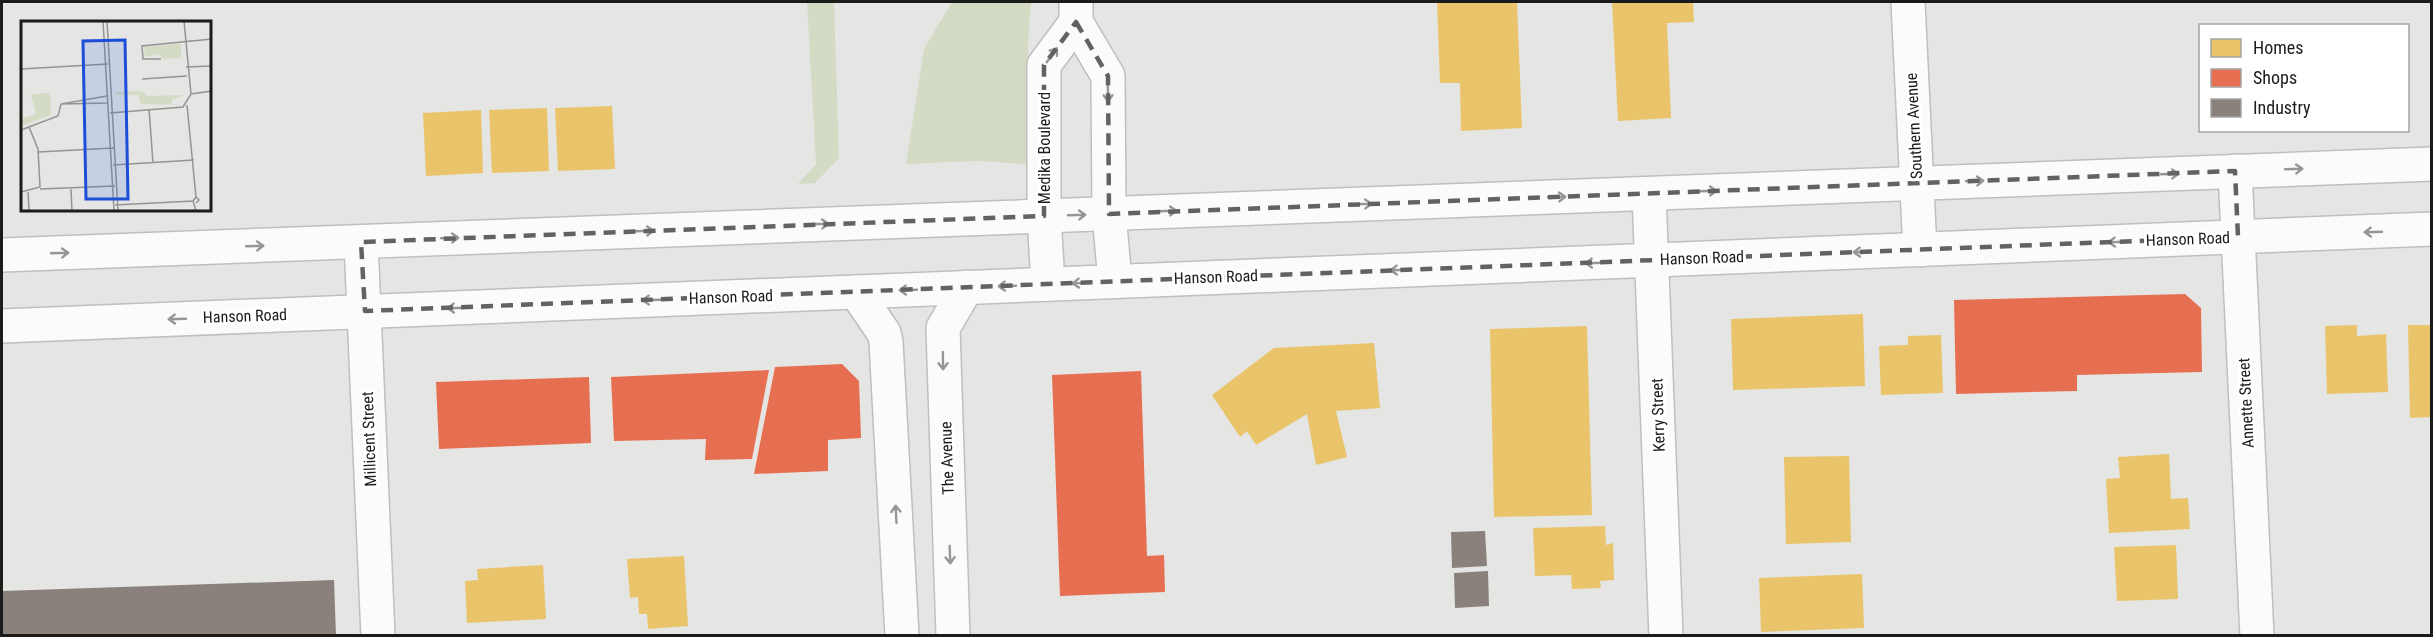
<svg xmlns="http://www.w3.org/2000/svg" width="2433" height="637" font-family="'Roboto Condensed',sans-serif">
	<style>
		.green { fill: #d3dbc4 }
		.homes { fill: #e9c46a }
		.shops { fill: #e76f51 }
		.industry { fill: #8a817c }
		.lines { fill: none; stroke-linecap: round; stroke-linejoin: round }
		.minor-casing { stroke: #bfbfbe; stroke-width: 36 }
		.major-casing { stroke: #bfbfbe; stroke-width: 36 }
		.minor { stroke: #fbfbfb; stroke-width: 33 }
		.major { stroke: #fbfbfb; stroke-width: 33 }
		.oneway { stroke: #969696 }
		.marked { fill: none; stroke: #626261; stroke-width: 4.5; stroke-dasharray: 12 8; stroke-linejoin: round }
		.labels { text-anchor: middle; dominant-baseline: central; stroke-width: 6; stroke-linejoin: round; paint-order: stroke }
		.street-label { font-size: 16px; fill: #1b1b1a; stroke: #fff }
		.inset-road { fill: none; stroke: #949493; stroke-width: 1.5 }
		.view { fill: #1d4ed8; fill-opacity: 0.15; stroke: #1d4ed8; stroke-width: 3 }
		.inset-edge { fill: none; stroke: #1b1b1a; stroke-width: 3 }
	</style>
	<rect width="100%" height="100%" fill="#e5e5e4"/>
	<!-- green -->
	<g class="green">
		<polygon points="807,2 834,2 839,158 815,183 798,184 816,164"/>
		<path d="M 952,2 L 1031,2 C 1030,18 1028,36 1028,53 C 1028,88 1040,131 1025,164 L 978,161 L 906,164 L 924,49 Z"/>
	</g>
	<!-- homes -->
	<g class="homes">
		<polygon points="1437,2 1517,2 1522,128 1461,131 1460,83 1440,83"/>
		<polygon points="1612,2 1693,2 1694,22 1667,23 1671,118 1618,121"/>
		<polygon points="612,106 615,169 558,171 555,108"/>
		<polygon points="547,108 549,171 492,173 489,110"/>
		<polygon points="481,110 483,173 426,176 423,113"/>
		<polygon points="1863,314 1865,386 1733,390 1731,319"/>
		<polygon points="2357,325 2357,336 2386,334 2388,392 2327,394 2325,326"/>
		<polygon points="2408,325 2432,325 2432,417 2410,418"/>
		<polygon points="1587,326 1592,515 1494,517 1490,329"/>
		<polygon points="1941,335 1943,393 1881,395 1879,346 1908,345 1908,336"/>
		<polygon points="1374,343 1380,408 1336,411 1347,457 1316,465 1307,414 1256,445 1247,431 1240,437 1212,395 1274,348"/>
		<polygon points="2169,454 2171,499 2188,498 2190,529 2109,533 2106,479 2120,478 2118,457"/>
		<polygon points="1849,456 1851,542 1786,544 1784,457"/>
		<polygon points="1605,526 1606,545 1613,543 1614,580 1600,581 1601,588 1572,589 1571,575 1535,576 1533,528"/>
		<polygon points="2176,545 2178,599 2117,601 2114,547"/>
		<polygon points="684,556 688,626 648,629 647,614 639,614 638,597 630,598 627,559"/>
		<polygon points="543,565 546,619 467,623 465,581 478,580 477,569"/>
		<polygon points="1862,574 1864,628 1761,632 1759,578"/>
	</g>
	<!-- shops -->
	<g class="shops">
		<polygon points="2185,294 2201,308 2202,372 2077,375 2077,391 1956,394 1954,300"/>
		<polygon points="842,364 859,381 861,438 828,440 828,471 754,474 775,367"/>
		<polygon points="769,370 752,459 705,460 706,439 614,441 611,377"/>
		<polygon points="1141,371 1147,556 1164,555 1165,592 1060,596 1052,375"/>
		<polygon points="589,377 591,443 439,449 436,382"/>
	</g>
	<!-- industry -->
	<g class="industry">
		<polygon points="1485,531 1487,566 1452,568 1451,532"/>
		<polygon points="1488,571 1489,606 1455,608 1454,573"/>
		<polygon points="334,580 336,636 2,636 2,591"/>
	</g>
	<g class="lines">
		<defs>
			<g id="minor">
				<polyline points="1076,2 1076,22 1108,76 1109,214 1115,281"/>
				<polyline points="1908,2 1920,250"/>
				<polyline points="2235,171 2257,636"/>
				<polyline points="1649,194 1666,636"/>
				<polyline points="361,242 378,636"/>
				<polyline points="1048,284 1044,216 1044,65 1076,22"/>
				<polyline points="856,292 884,333 886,342 902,636"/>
				<polyline points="953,636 943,328 967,287"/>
			</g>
			<g id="major">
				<polyline points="2,255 2432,164"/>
				<polyline points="2,326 2432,229"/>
			</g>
		</defs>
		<!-- minor casing -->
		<use href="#minor" class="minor-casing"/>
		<!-- major casing -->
		<use href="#major" class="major-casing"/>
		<!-- minor -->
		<use href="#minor" class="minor"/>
		<!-- major -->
		<use href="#major" class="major"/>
	</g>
	<!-- one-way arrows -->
	<defs><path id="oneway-shaft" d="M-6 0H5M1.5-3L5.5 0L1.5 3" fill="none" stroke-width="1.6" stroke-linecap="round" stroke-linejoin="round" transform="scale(1.5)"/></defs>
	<g class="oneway">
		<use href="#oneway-shaft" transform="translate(1052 55) rotate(-54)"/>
		<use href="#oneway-shaft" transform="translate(1108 93) rotate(89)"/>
		<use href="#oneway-shaft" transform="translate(2294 169) rotate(-2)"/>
		<use href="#oneway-shaft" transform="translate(2170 174) rotate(-2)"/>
		<use href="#oneway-shaft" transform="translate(1975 181) rotate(-2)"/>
		<use href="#oneway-shaft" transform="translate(1708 191) rotate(-2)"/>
		<use href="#oneway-shaft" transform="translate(1557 197) rotate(-2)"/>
		<use href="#oneway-shaft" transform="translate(1363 204) rotate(-2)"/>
		<use href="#oneway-shaft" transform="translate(1168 211) rotate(-2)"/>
		<use href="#oneway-shaft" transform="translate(1077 215) rotate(-2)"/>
		<use href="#oneway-shaft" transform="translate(820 224) rotate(-2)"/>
		<use href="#oneway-shaft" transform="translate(645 231) rotate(-2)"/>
		<use href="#oneway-shaft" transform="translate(2373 232) rotate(178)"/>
		<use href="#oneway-shaft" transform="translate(450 238) rotate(-2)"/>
		<use href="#oneway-shaft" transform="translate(2117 242) rotate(178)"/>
		<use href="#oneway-shaft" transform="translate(255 246) rotate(-2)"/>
		<use href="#oneway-shaft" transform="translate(1862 252) rotate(178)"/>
		<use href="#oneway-shaft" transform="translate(60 253) rotate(-2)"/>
		<use href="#oneway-shaft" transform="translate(1594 263) rotate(178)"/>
		<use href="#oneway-shaft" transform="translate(1399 270) rotate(178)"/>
		<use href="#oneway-shaft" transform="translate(1081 283) rotate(177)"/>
		<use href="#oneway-shaft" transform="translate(1007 286) rotate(178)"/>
		<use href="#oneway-shaft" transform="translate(908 290) rotate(178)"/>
		<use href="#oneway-shaft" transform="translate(651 300) rotate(178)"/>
		<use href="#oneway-shaft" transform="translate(456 308) rotate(178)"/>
		<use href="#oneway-shaft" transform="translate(177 319) rotate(178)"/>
		<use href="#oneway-shaft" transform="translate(943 361) rotate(89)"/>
		<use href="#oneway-shaft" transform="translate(896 514) rotate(-93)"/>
		<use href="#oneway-shaft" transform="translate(950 555) rotate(88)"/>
	</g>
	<!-- marked area -->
	<path class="marked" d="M 1076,22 L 1108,76 L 1109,214 L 2235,171 L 2238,237 L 365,311 L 361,242 L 1044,216 L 1044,65 Z"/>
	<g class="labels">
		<!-- street labels -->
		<g class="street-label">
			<text transform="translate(1914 126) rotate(-93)">Southern Avenue</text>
			<text transform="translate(1044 148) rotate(-90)">Medika Boulevard</text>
			<text transform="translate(2188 239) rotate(-2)">Hanson Road</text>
			<text transform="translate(1702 258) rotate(-2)">Hanson Road</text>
			<text transform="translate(1216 277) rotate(-2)">Hanson Road</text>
			<text transform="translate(731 297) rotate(-2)">Hanson Road</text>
			<text transform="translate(245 316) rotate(-2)">Hanson Road</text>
			<text transform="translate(2246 403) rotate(-93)">Annette Street</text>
			<text transform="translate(1658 415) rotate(-92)">Kerry Street</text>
			<text transform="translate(369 439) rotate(-92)">Millicent Street</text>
			<text transform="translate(947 458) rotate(-92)">The Avenue</text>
		</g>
	</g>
	<!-- overview -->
	<g transform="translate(21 21)">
		<rect width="190" height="190" fill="#e5e5e4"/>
		<path d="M 160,23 L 160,37 L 142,38 L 137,33 L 124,36 L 123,26 ZM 122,70 L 126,75 L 163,74 L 151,79 L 151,83 L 161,84 L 120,83 L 117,74 L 95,74 L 93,71 ZM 29,72 L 30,94 L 0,105 L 0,98 L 15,93 L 10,73 Z" fill="#d3dbc4"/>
		<path class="inset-road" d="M 82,0 L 93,190M 86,0 L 97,190M 163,0 L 170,73M 140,38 L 122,38 L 121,25 L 191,18M 165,46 L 191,45M 0,48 L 87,43M 121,58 L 166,55M 40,83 L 86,75M 40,83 L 86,82M 166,84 L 175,176M 128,88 L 132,142M 89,92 L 162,86 L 170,73 L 191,70M 0,109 L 37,95 L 40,83M 17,131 L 93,127M 92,144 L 173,139M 19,168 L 94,165M 50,168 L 51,190M 0,171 L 19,166 L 17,128 L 8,106M 7,171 L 8,190M 175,182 L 178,179 L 175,176 L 172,180 L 175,190M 94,184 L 172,180"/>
		<path class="view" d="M 104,19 L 107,178 L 65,178 L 62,20 Z"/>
		<rect width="190" height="190" class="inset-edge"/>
	</g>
	<!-- border -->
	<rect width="2433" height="637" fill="none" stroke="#1b1b1a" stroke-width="6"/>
	<!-- legend -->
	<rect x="2199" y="24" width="210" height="108" fill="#ffffff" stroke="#a4a4a3" stroke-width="1.5"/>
	<rect x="2211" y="39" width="30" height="18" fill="#e9c46a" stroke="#a4a4a3" stroke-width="1.5"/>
	<text x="2253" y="54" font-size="18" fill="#1b1b1a">Homes</text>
	<rect x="2211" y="69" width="30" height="18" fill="#e76f51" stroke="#a4a4a3" stroke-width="1.5"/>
	<text x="2253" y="84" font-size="18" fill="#1b1b1a">Shops</text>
	<rect x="2211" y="99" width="30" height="18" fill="#8a817c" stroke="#a4a4a3" stroke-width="1.5"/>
	<text x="2253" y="114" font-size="18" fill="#1b1b1a">Industry</text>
</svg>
